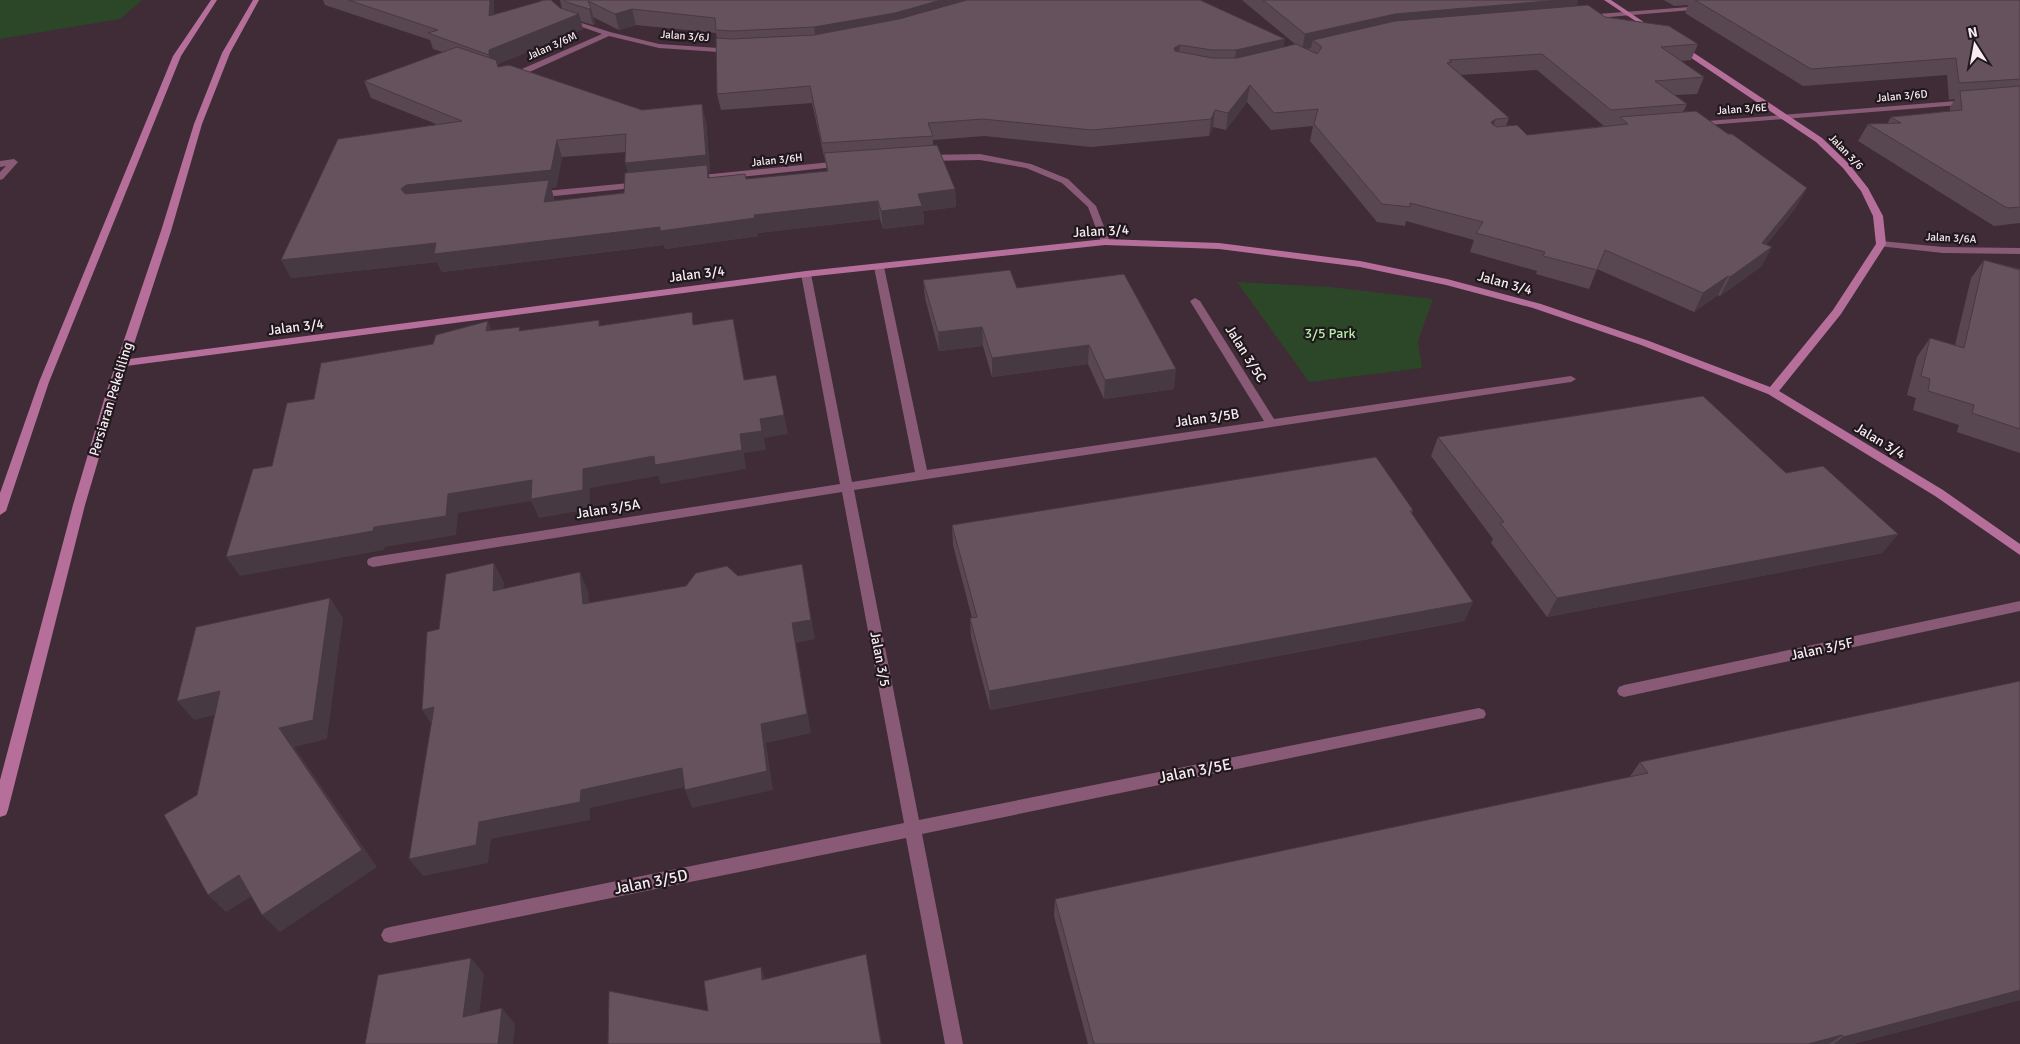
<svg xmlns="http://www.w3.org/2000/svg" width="2020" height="1044" font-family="Signika,sans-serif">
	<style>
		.green { fill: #2c4727 }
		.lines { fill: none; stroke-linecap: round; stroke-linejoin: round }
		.lane { fill: #885a75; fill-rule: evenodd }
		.street { fill: #885a75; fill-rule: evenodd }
		.secondary { fill: #b66f9a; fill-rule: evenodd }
		.wall { fill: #584750; fill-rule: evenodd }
		.shaded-wall { fill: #473941 }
		.building { fill: #66525d; stroke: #473941 }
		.labels { text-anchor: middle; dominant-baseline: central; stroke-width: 4.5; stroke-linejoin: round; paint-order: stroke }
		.far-street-label { font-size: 11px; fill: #f8ebf2; stroke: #20181c }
		.street-label { font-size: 14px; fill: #f8ebf2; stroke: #20181c }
		.park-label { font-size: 14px; fill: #aff1a2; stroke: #20181c }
		.near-street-label { font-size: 16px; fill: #f8ebf2; stroke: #20181c }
	</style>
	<rect width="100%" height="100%" fill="#3f2c37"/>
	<!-- green -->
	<g class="green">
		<polygon points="0,0 142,0 120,19 0,39"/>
		<polygon points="1237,282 1330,287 1433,299 1418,341 1422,368 1309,382"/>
	</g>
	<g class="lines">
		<!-- lane -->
		<polygon class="lane" points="14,159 18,162 3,179 0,180 0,172 6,166 0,167 0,161"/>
		<!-- street -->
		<g class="street">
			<polygon points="541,0 548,0 569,19 610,32 659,44 733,49 737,51 733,53 659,48 609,36 514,79 508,79 508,75 602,34 565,21"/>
			<polygon points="1702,6 1704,7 1704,9 1585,19 1582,17 1585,15"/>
			<polygon points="1969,100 1972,100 1972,104 1695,126 1691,124 1695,122"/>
			<polygon points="980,154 1031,164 1068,179 1096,206 1110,242 1108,244 1102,244 1088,207 1062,183 1026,168 980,160 926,161 922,158 926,155"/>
			<polygon points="841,161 844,162 844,166 692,182 688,179 692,176"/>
			<polygon points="640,182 643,183 643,187 535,198 531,195 535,192"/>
			<polygon points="1881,241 1943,247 2020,248 2020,254 1943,253 1878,246 1878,242"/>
			<polygon points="879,264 884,267 927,470 1264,421 1190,301 1195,298 1200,301 1274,419 1571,376 1576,379 1571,382 854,490 919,820 1479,708 1484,710 1486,714 1484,718 922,834 963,1044 945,1044 906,838 390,943 384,941 381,935 384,929 390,927 904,823 842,492 373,567 368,565 367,562 368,559 373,557 840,484 801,274 806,271 811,274 852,482 915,472 874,267"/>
			<polygon points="2020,601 2020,611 1624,697 1619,695 1617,691 1619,687 1624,685"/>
		</g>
		<!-- secondary -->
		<g class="secondary">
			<polygon points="211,0 217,0 181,56 49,382 6,511 0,515 0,493 39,382 173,56"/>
			<polygon points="253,0 259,0 230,53 202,124 171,231 129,359 806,271 1105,239 1219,243 1360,261 1447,279 1541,304 1649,341 1770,387 1833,310 1876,244 1873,216 1861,191 1843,168 1816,142 1675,47 1682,45 1822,138 1849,164 1868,188 1883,216 1886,244 1841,314 1779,391 1943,490 2020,544 2020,555 1935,496 1768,394 1641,345 1533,308 1446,285 1360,267 1219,249 1105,245 806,277 126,366 85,505 8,810 6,815 0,817 0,780 73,505 106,393 161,231 194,124 222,53"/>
			<polygon points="1604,0 1611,0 1657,31 1652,32"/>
		</g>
	</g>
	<!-- wall -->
	<g class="wall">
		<path d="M 323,0 L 494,0 L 494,15 L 560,8 L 562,9 L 560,0 L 1200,0 L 1283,47 L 1295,44 L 1242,0 L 1578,0 L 1576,6 L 1605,17 L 1698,44 L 1691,60 L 1681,61 L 1704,77 L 1697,94 L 1675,95 L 1687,104 L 1683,112 L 1797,206 L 1766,245 L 1762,266 L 1720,296 L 1718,295 L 1694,312 L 1597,269 L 1589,289 L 1536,274 L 1537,271 L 1470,252 L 1474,240 L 1406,221 L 1405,226 L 1377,222 L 1310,141 L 1313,126 L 1271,130 L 1247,102 L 1226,130 L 1213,127 L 1209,136 L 1091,147 L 984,136 L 933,140 L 933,146 L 955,189 L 956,207 L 923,211 L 924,224 L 883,229 L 880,219 L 758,233 L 758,236 L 665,249 L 664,245 L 442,272 L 437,262 L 291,278 L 436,124 L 371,98 L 364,81 L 443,52 L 433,49 L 430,40 L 325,5 ZM 593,17 L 619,30 L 636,25 L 716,33 L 717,38 L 717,94 L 721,110 L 812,103 L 825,161 L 827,171 L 746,179 L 710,178 L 708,172 L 710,172 L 706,121 L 642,110 L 499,67 L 498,64 L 583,29 L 580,21 L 593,25 L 595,24 ZM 1537,70 L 1604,126 L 1527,135 L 1506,126 L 1509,118 L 1460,75 ZM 626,152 L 628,172 L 624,193 L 554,201 L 554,198 L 551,188 L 556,188 L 562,157 Z"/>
		<polygon points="1664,0 2020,0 2020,223 1994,226 1858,141 1868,124 1887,124 1891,117 1950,111 1950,107 1955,99 1949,100 1947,75 1803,86 1685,13 1688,5 1674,6"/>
		<polygon points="1984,260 2020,269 2020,453 1957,432 1959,425 1913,410 1916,398 1907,395 1917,357 1930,338 1955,345 1971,278"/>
		<polygon points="923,280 1017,288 1174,389 1104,399 1088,364 992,377 983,346 939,351 925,298"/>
		<polygon points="1438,437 1786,473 1898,534 1882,553 1547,617 1491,543 1493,539 1431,456"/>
		<polygon points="1413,510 1412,514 1473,602 1464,621 990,710 971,637 970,618 972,618 953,545 952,525"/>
		<polygon points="1640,762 2020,1000 1853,1044 1088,1044 1054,916 1055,899 1629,778"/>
	</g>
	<!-- shaded-wall -->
	<g class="shaded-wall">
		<polygon points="490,0 494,0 494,31 489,16"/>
		<polygon points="941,0 996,0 816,43 814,27"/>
		<polygon points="1560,0 1578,0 1574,14 1313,40 1311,48 1302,50 1305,34 1395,14"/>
		<polygon points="591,8 595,24 593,25 589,9"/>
		<polygon points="632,9 636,25 619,30 615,14"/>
		<polygon points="579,14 583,29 498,64 502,76 494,71 489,55 489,50"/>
		<polygon points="1285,39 1282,55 1234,66 1236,50"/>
		<polygon points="1180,45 1178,61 1174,48"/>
		<polygon points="1250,85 1247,102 1226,130 1228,113"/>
		<polygon points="702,104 706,121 710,172 708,172 710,182 630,180 625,163"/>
		<polygon points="1215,110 1213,127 1209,136 1211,119"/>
		<polygon points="1496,119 1490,136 1491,122"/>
		<polygon points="557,140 562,157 556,188 551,188 554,198 550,220 414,202 401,189 406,185"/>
		<polygon points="1807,188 1797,206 1753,261 1772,247 1762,266 1720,296 1730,277 1762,243"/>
		<polygon points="955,189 956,207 923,211 924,224 883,229 881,211 918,194"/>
		<polygon points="878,201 880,219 758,233 758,236 665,249 664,245 442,272 437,262 291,278 281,260 436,243 754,215"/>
		<polygon points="1728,276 1718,295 1694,312 1703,293"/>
		<polygon points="733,319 737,338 748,399 744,380"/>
		<polygon points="488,321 495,340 486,331"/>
		<polygon points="982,327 983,346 939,351 938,332"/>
		<polygon points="1089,345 1088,364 992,377 992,358"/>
		<polygon points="1176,369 1174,389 1104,399 1105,380"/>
		<polygon points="784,415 788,434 764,438 766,450 744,453 746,469 661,484 658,476 590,488 590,509 539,518 531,501 458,513 456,535 385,547 384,550 240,576 226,557 374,527 448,494 583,469 740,434 760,419"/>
		<polygon points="1898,534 1882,553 1547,617 1557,598"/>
		<polygon points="494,563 504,583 502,610 493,591"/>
		<polygon points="802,564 815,639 796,643 811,733 766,743 773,790 692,808 685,790 761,724"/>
		<polygon points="580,572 588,591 591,623 583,604"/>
		<polygon points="330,598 343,618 327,739 294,747 377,867 280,932 262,915 279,728"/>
		<polygon points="1473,602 1464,621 990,710 989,691"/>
		<polygon points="220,691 236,710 194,720 177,701"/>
		<polygon points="434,707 434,728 422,710"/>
		<polygon points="682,768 689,786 590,808 590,820 491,839 488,863 423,876 409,859 479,822 581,790"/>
		<polygon points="239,875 257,893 226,912 208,895"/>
		<polygon points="866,954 869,971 882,1044 881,1044"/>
		<polygon points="471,958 484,974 477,1032 463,1017"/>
		<polygon points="761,967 767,983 762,980"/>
		<polygon points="2020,990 2020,1000 1853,1044 1834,1044 1843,1037"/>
		<polygon points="502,1008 515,1024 513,1044 498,1044"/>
		<polygon points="1842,1035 1829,1044 1808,1044"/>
	</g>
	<!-- building -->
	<g class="building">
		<polygon points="348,0 490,0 489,16 545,0 551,0 560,8 579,14 489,50 489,55 428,33 438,30"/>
		<polygon points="564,0 941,0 895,13 814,27 732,31 716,30 715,18 632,9 615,14 588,1 591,8 589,9 566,2"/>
		<polygon points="967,0 1200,0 1285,39 1236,50 1212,50 1180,45 1174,48 1175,51 1212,58 1237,58 1296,44 1317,54 1322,47 1313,40 1395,21 1588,5 1605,17 1669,26 1698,44 1661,47 1704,77 1655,81 1687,104 1611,110 1542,54 1449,60 1452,62 1447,63 1509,118 1496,119 1491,122 1492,124 1497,127 1517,125 1527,135 1628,124 1620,117 1696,111 1728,134 1732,134 1807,188 1762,243 1772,247 1730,277 1728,276 1703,293 1605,250 1597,270 1543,256 1545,252 1476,233 1483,222 1410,203 1410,207 1382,204 1314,124 1318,109 1274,113 1250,85 1228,113 1215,110 1211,119 1092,130 983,119 928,123 933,136 822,143 810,86 717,94 716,38 732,39 814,35 899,19"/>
		<polygon points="1263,0 1560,0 1395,14 1305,34"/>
		<polygon points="1695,0 2020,0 2020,79 1959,83 1956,58 1811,69"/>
		<polygon points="457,47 496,60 498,67 509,65 642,110 702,104 706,155 625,163 626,134 557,140 551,170 406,185 401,189 405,194 549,180 544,202 624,193 625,173 707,165 708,178 745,174 746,179 828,171 824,153 937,145 955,189 918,194 922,206 881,211 878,201 754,215 755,218 660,231 660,227 434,254 436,243 281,260 338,139 462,121 364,81"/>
		<polygon points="2020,86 2020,207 2007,208 1868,124 1901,123 1891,117 1962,110 1960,91"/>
		<polygon points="1984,260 2020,270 2020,429 1972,413 1974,405 1928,391 1930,379 1921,376 1930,338 1964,348"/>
		<polygon points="1010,270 1017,288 1124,274 1176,369 1105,380 1089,345 992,358 982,327 938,332 923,280"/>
		<polygon points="692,312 693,325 733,319 744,380 776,375 784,415 760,419 762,431 740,434 742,450 655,465 654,456 583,469 583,490 531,499 532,480 448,494 446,516 374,527 373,531 226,557 253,469 272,466 287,403 314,399 321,363 433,344 436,335 488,321 486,331 520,327 519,331 599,320 599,326"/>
		<polygon points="1703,396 1786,473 1823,466 1898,534 1557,598 1500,523 1504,522 1438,437"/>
		<polygon points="1376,457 1413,510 1410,511 1473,602 989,691 970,618 977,617 952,525"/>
		<polygon points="494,563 493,591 580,572 583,604 686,586 696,573 727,566 738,576 802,564 811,620 792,623 807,714 761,724 767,771 685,790 682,768 581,790 580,802 479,822 476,845 409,859 434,707 422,710 427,632 439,629 446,574"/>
		<polygon points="330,598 313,720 279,728 362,850 262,915 239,875 208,895 164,815 197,795 220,691 177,701 196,627"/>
		<polygon points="2020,681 2020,990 1843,1037 1842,1035 1808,1044 1094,1044 1055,899 1648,773 1640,762"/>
		<polygon points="866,954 881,1044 608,1044 609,991 708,1011 704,981 761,967 762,980"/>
		<polygon points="471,958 463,1017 502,1008 498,1044 365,1044 378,975"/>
	</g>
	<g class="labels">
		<!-- far-street labels -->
		<g class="far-street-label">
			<text transform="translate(685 36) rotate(4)">Jalan 3/6J</text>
			<text transform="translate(552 46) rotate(-24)">Jalan 3/6M</text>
			<text transform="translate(1902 96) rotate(-5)">Jalan 3/6D</text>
			<text transform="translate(1742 109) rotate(-4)">Jalan 3/6E</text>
			<text transform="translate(1846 152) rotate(46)">Jalan 3/6</text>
			<text transform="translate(777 160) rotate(-6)">Jalan 3/6H</text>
			<text transform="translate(1951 238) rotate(3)">Jalan 3/6A</text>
		</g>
		<!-- street labels -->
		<g class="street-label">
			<text transform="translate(1101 231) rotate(-3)">Jalan 3/4</text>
			<text transform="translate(697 274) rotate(-7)">Jalan 3/4</text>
			<text transform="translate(1505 283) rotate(15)">Jalan 3/4</text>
			<text transform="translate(296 327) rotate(-7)">Jalan 3/4</text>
			<text transform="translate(1246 354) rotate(58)">Jalan 3/5C</text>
			<text transform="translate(111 399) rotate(-73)">Persiaran Pekeliling</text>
			<text transform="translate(1207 418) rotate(-8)">Jalan 3/5B</text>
			<text transform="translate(1880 441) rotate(31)">Jalan 3/4</text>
			<text transform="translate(608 509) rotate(-9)">Jalan 3/5A</text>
			<text transform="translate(1822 649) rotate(-12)">Jalan 3/5F</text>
			<text transform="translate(880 659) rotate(79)">Jalan 3/5</text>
		</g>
		<!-- park labels -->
		<g class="park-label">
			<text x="1330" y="333">3/5 Park</text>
		</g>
		<!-- near-street labels -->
		<g class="near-street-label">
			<text transform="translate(1195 771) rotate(-11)">Jalan 3/5E</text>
			<text transform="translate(651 882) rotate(-11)">Jalan 3/5D</text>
		</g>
	</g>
	<!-- north arrow -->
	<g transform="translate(1975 45) rotate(349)" stroke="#20181c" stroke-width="4" paint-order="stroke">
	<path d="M0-4L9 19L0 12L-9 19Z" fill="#f8ebf2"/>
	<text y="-8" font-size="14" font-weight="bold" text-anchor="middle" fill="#f8ebf2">N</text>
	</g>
</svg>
